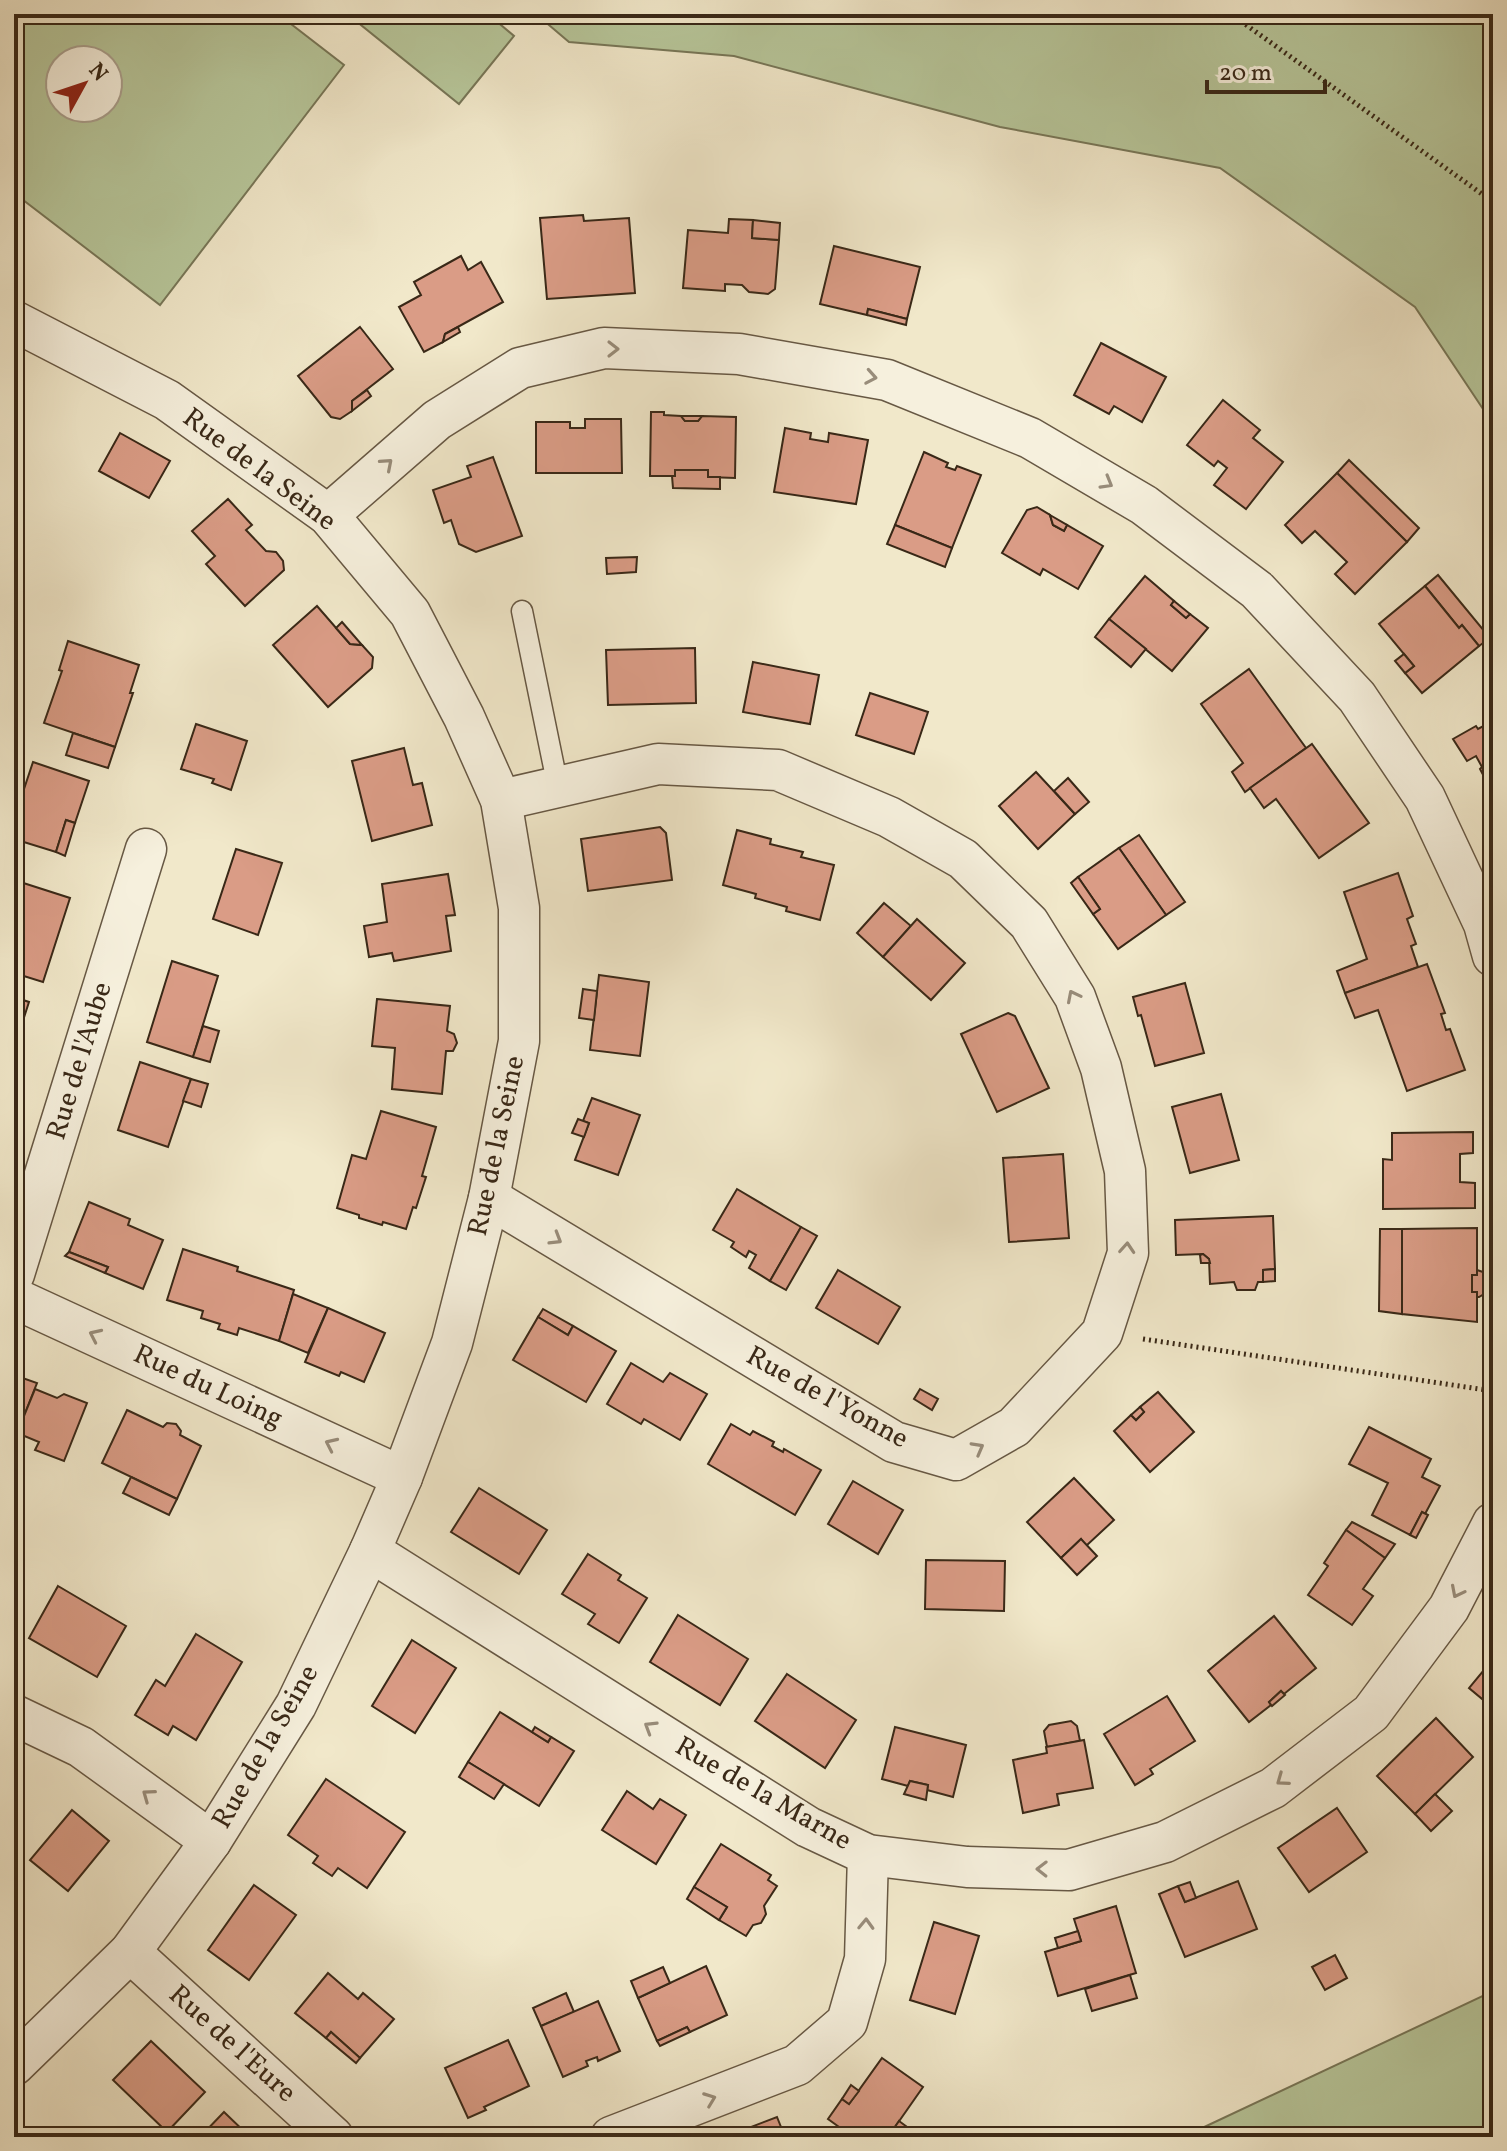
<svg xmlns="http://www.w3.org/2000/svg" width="1507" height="2151" font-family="Vollkorn,serif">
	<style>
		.green { fill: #b7c69a; stroke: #787758; stroke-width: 2; fill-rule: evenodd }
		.building { fill: #da9c86; stroke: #392817; stroke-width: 2 }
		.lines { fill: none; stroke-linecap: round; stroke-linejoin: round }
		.service-casing { stroke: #675844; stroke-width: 23 }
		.minor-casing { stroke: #675844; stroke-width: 43 }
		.path { stroke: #392817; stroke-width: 5; stroke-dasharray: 2 4; stroke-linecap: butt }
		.service { stroke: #f6f0dd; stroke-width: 20 }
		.minor { stroke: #f6f0dd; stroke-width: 40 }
		.oneway { stroke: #988c7a }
		.labels { text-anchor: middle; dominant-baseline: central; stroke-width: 6; stroke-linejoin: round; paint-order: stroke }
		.street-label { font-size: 28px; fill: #392817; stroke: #f6f0dd }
	</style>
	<rect width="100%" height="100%" fill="#f1e8ca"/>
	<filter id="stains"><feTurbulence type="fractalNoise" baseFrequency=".0025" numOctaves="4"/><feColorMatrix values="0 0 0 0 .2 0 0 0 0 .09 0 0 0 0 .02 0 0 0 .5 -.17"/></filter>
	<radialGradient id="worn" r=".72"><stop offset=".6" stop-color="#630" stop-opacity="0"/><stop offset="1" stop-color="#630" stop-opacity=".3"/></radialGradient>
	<!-- green -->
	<g class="green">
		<path d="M 14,14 L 278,14 L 344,65 L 160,305 L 14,193 ZM 60,60 L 108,60 L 108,108 L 60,108 Z"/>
		<polygon points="370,14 488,14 514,36 459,104 361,25"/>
		<polygon points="536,14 1493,14 1493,424 1415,307 1220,168 1000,127 734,56 569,42"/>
		<polygon points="1493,1987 1493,2137 1183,2137 1485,1995"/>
	</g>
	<!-- building -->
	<g class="building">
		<polygon points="583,215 584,221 629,218 635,293 547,299 540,218"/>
		<polygon points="729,219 753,220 752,238 779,240 775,289 768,294 749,292 742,285 725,284 725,291 683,288 688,230 728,233"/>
		<polygon points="753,220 780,223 779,240 752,238"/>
		<polygon points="834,246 920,267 907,319 868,309 867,315 820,304"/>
		<polygon points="461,256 468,270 481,262 503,302 445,334 443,342 424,352 399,307 421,295 414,282"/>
		<polygon points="868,309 907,319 906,325 867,315"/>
		<polygon points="360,327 393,369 352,401 352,411 340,419 331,417 298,376"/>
		<polygon points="458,327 460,332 443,342 445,334"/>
		<polygon points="1101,343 1166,377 1142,422 1114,406 1109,414 1074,395"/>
		<polygon points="367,390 371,396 352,411 352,401"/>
		<polygon points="1223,400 1260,430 1253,438 1283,462 1246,509 1214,485 1227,468 1218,461 1214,466 1187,445"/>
		<polygon points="651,412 664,412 664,415 681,416 685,421 698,421 702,416 736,417 735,478 708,477 708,470 675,470 675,476 650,476"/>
		<polygon points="681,416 702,416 698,421 685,421"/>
		<polygon points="585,419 621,419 622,473 536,473 536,422 570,422 570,428 585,428"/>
		<polygon points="785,428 811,433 810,439 828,442 829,433 868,440 856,504 774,492"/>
		<polygon points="120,433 170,461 149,498 99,471"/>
		<polygon points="924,452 948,463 946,467 955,470 957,466 981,475 952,548 895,525"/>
		<polygon points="493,457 522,536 476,552 459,544 451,520 444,523 433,490 471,477 467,466"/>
		<polygon points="1349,460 1419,528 1407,542 1337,473"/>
		<polygon points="675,470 708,470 708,477 720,477 720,489 673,488 672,476 675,476"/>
		<polygon points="1337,473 1407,542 1355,594 1335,574 1347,562 1315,531 1302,543 1285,525"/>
		<polygon points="228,499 252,525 246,530 266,551 276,552 283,561 284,570 245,606 206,564 215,556 192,531"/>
		<polygon points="1037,507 1050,515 1053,525 1064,531 1067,525 1103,546 1078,589 1043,569 1040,575 1002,553 1027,510"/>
		<polygon points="1050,515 1067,525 1064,531 1053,525"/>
		<polygon points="895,525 952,548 945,567 887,544"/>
		<polygon points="637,557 636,572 607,574 606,558"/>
		<polygon points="1438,575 1490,638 1479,646 1462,625 1459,628 1425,586"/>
		<polygon points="1145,576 1174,601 1171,605 1186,618 1190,614 1208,628 1172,671 1109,619"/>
		<polygon points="1425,586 1459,628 1462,625 1479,646 1422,693 1405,673 1414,666 1379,624"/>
		<polygon points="1174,601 1190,614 1186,618 1171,605"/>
		<polygon points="317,606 350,644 362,645 373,657 372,668 328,707 273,645"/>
		<polygon points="1109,619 1146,649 1131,667 1095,637"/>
		<polygon points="342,622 362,645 350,644 336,628"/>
		<polygon points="68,641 139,665 130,693 133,693 115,747 44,723 62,671 59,670"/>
		<polygon points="695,648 696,703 608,705 606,650"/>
		<polygon points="1404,654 1414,666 1405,673 1395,661"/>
		<polygon points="753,662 819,675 810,724 743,712"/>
		<polygon points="1249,669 1306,748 1245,792 1232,772 1243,763 1201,704"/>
		<polygon points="870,693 928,712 914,754 856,735"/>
		<polygon points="1493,721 1493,794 1480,769 1482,767 1476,756 1467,761 1453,739 1476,726 1478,729"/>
		<polygon points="196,724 247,741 231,790 212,783 214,779 181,769"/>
		<polygon points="73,733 115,747 108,768 66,755"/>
		<polygon points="1312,744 1369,823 1319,858 1276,799 1264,808 1250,788"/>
		<polygon points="404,748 413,785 422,783 432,825 372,841 352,761"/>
		<polygon points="33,762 89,781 75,823 66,820 56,852 14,839 14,792 22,795"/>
		<polygon points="1036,772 1075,814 1038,849 999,806"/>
		<polygon points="1068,778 1089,802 1075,814 1054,791"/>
		<polygon points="66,820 75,823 65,856 56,852"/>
		<polygon points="660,827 666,833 672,880 588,891 581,839"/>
		<polygon points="737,830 771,839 770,844 803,852 801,857 834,865 820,920 786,911 787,907 755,898 756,894 723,885"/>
		<polygon points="1139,835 1185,902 1166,915 1119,848"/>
		<polygon points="1119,848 1166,915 1118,949 1093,914 1100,909 1078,877"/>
		<polygon points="236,849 282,863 258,935 213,919"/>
		<polygon points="1398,873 1413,916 1407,919 1416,944 1411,946 1418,967 1345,993 1337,971 1367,959 1344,892"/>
		<polygon points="448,874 455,915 446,916 451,951 394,961 392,953 369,957 364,926 387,922 382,884"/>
		<polygon points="1078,877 1100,909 1093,914 1071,883"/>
		<polygon points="14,880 70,898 43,982 14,973"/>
		<polygon points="884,903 911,926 883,957 857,933"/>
		<polygon points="917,919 965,963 931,1000 883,957"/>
		<polygon points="172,961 218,976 193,1057 147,1042"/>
		<polygon points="1427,964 1445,1013 1441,1014 1446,1030 1450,1029 1465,1070 1407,1091 1378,1010 1355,1018 1345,993"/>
		<polygon points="599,975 649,982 640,1056 590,1050"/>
		<polygon points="1185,983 1204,1053 1155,1066 1141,1015 1138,1016 1133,997"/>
		<polygon points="583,989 597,991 594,1020 579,1018"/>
		<polygon points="14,997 29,1002 18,1036 23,1038 14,1066"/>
		<polygon points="377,999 450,1006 447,1031 454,1034 457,1043 453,1051 446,1051 442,1094 392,1089 395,1048 372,1046"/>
		<polygon points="1008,1013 1015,1016 1049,1088 997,1112 961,1034"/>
		<polygon points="203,1026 219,1031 210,1062 193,1057"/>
		<polygon points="140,1062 191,1079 168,1147 118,1130"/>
		<polygon points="191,1079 208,1084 201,1107 183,1101"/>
		<polygon points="1221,1094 1239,1160 1190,1173 1172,1107"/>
		<polygon points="592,1098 640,1115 618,1175 575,1160 589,1123 583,1121"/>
		<polygon points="381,1111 436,1127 422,1176 426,1177 416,1208 413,1207 406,1229 383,1222 382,1225 359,1218 359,1215 337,1208 352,1155 366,1159"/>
		<polygon points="578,1119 589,1123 584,1137 572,1133"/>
		<polygon points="1473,1132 1473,1153 1460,1154 1460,1182 1475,1183 1475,1208 1383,1209 1383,1159 1392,1160 1392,1133"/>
		<polygon points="1063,1154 1069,1238 1009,1242 1003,1158"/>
		<polygon points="737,1189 801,1227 770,1281 749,1268 756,1255 749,1251 746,1257 731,1247 734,1242 713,1230"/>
		<polygon points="89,1202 130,1219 128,1225 163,1240 143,1289 105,1273 108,1267 69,1252"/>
		<polygon points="1273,1216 1275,1269 1263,1270 1263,1282 1258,1282 1255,1290 1237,1290 1234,1282 1210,1284 1209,1259 1203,1254 1176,1255 1175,1220"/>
		<polygon points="801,1227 817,1236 786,1290 770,1281"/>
		<polygon points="1477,1228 1477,1275 1472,1275 1472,1292 1477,1292 1477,1322 1402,1314 1402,1229"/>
		<polygon points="1380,1229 1402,1229 1402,1314 1379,1311"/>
		<polygon points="183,1249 238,1267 237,1271 294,1290 279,1341 239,1328 237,1335 218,1329 220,1324 201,1318 203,1311 167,1300"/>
		<polygon points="69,1252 108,1267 105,1273 65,1256"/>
		<polygon points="1203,1254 1209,1259 1210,1263 1201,1263 1200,1255"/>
		<polygon points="1275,1269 1275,1281 1263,1282 1263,1270"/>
		<polygon points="838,1270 900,1307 878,1344 816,1308"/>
		<polygon points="1477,1270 1486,1273 1491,1281 1489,1291 1479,1297 1477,1297 1477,1292 1472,1292 1472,1275 1477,1275"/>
		<polygon points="293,1294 328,1308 308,1353 279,1341"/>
		<polygon points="328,1308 385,1333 364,1382 341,1372 339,1376 305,1362"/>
		<polygon points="543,1309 573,1326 568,1335 538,1317"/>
		<polygon points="538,1317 568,1335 573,1326 616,1351 586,1402 513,1360"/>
		<polygon points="631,1363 663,1382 670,1373 707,1394 680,1440 644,1419 641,1424 607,1404"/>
		<polygon points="14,1375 37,1383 14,1441"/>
		<polygon points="35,1389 57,1398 64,1394 87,1403 64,1461 35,1450 39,1442 17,1433"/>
		<polygon points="920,1389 938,1399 932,1410 914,1399"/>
		<polygon points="1158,1392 1194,1432 1150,1472 1114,1431 1131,1415 1136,1420 1144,1412 1140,1407"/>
		<polygon points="1140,1407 1144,1412 1136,1420 1131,1415"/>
		<polygon points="127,1410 163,1427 167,1423 176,1424 181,1431 180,1435 201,1446 177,1499 102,1463"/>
		<polygon points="731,1424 750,1435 753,1431 774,1442 772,1446 783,1452 784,1449 821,1470 795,1515 708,1464"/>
		<polygon points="1369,1427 1431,1459 1422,1477 1440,1486 1425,1514 1422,1512 1410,1535 1372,1515 1388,1483 1349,1464"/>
		<polygon points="131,1477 177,1499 169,1515 123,1493"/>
		<polygon points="1074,1478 1114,1520 1086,1546 1081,1539 1061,1558 1027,1522"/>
		<polygon points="853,1481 903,1510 878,1554 828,1524"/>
		<polygon points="479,1488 547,1530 519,1574 451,1532"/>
		<polygon points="1422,1512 1428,1515 1416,1538 1410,1535"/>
		<polygon points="1352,1522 1395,1544 1385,1558 1346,1530"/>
		<polygon points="1346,1530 1385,1558 1363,1589 1373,1596 1352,1625 1308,1595 1328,1566 1324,1563"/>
		<polygon points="1081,1539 1097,1556 1077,1575 1061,1558"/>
		<polygon points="588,1554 621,1575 618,1580 647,1598 619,1643 588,1624 595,1614 562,1594"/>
		<polygon points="926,1560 1005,1561 1004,1611 925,1609"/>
		<polygon points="58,1586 126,1626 97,1677 29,1638"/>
		<polygon points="678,1615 748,1659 720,1705 650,1662"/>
		<polygon points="1274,1616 1316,1668 1284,1694 1281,1691 1269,1702 1271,1705 1249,1722 1208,1671"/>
		<polygon points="196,1634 242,1662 196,1740 173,1726 168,1735 135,1715 156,1680 165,1686"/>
		<polygon points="412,1640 456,1668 415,1733 372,1706"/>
		<polygon points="1493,1659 1493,1708 1469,1688"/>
		<polygon points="787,1674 856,1720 825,1768 755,1721"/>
		<polygon points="1281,1691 1285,1695 1272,1706 1269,1702"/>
		<polygon points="1167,1696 1195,1741 1150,1769 1153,1774 1135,1785 1104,1734"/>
		<polygon points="500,1712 548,1742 551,1737 574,1751 539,1806 468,1762"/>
		<polygon points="1436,1718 1473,1757 1415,1814 1377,1776"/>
		<polygon points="1071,1721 1077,1726 1080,1741 1047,1747 1044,1731 1049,1725"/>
		<polygon points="535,1727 551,1737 548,1742 532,1732"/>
		<polygon points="895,1727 966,1745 953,1797 927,1790 928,1785 910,1781 908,1786 882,1779"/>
		<polygon points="1084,1740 1093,1788 1057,1794 1059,1805 1023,1813 1013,1760 1047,1753 1046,1747"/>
		<polygon points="468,1762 504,1784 494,1799 459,1777"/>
		<polygon points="326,1779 405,1832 367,1888 338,1868 332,1876 313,1863 318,1856 288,1835"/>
		<polygon points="910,1781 928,1785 926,1800 904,1794"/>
		<polygon points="627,1791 653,1809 660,1799 686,1815 656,1864 602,1830"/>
		<polygon points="1435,1794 1452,1811 1431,1831 1415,1814"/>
		<polygon points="1337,1808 1367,1852 1309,1892 1278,1848"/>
		<polygon points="72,1810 109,1841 68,1891 30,1860"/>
		<polygon points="721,1844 771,1875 768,1880 777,1886 764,1906 766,1914 761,1923 753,1925 746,1936 719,1920 727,1907 694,1887"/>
		<polygon points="1238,1881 1257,1929 1185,1957 1159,1894 1178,1886 1185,1902"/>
		<polygon points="1190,1882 1196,1898 1185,1902 1178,1886"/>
		<polygon points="254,1885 296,1915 249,1980 208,1950"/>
		<polygon points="694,1887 727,1907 719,1920 687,1899"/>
		<polygon points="1116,1906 1136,1973 1058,1996 1045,1952 1081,1941 1074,1919"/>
		<polygon points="934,1922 979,1936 955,2014 910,2000"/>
		<polygon points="1078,1931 1081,1941 1058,1948 1055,1938"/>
		<polygon points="1335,1955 1347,1978 1325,1990 1312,1967"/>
		<polygon points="706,1966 727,2015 690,2032 687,2027 657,2041 638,1998"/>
		<polygon points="663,1967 670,1983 638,1998 631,1981"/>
		<polygon points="328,1973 358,1999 363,1993 394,2019 360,2058 331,2032 326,2038 295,2013"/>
		<polygon points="1130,1975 1137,1998 1092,2011 1085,1989"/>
		<polygon points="566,1993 574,2012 541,2026 533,2008"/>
		<polygon points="598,2001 620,2051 598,2061 597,2057 586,2061 588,2066 563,2077 541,2026"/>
		<polygon points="687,2027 690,2032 660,2046 657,2041"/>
		<polygon points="331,2032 360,2058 356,2063 326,2038"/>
		<polygon points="508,2040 529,2086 484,2107 486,2110 468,2118 445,2068"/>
		<polygon points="151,2041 205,2092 167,2132 113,2080"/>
		<polygon points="882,2058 923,2087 888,2137 853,2137 828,2119 842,2099 849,2104"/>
		<polygon points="851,2085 859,2091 849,2104 842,2099"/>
		<polygon points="224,2112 250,2137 200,2137"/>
		<polygon points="777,2117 785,2137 745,2137 743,2130"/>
		<polygon points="899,2121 918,2135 917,2137 888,2137"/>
	</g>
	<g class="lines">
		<defs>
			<polyline id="service" points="522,611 558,787"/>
			<g id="minor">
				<polyline points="14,321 167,400 328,515 410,613 464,717 501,800 519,908 519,1041 489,1198 452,1343 402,1477 370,1551 296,1705 211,1841 130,1952 14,2065"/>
				<polyline points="328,515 437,420 520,368 604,348 739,354 887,380 1030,438 1144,505 1257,590 1357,697 1425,798 1484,924 1493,956"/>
				<polyline points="489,1198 894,1442 956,1460 1014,1427 1102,1333 1128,1253 1125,1171 1101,1068 1075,997 1029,923 963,859 889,817 778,770 658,764 501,800"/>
				<polyline points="14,1274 146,849"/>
				<polyline points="14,1298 402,1477"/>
				<polyline points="370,1551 808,1827 868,1855 967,1867 1069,1870 1165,1842 1273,1788 1371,1713 1449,1608 1493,1523"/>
				<polyline points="14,1715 81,1747 211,1841"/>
				<polyline points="130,1952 333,2137"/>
				<polyline points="611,2137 797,2065 847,2022 865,1959 868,1855"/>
			</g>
		</defs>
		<!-- service casing -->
		<use href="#service" class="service-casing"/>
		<!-- minor casing -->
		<use href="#minor" class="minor-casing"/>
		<!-- path -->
		<g class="path">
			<polyline points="1231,14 1493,202"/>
			<polyline points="1143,1339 1493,1391"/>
		</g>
		<!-- service -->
		<use href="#service" class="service"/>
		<!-- minor -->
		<use href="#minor" class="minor"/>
	</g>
	<!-- one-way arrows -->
	<defs><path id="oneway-chevron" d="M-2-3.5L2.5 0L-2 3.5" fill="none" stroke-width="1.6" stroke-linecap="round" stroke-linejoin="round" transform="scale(2)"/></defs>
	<g class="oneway">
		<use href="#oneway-chevron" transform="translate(613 349)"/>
		<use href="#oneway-chevron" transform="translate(871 377) rotate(10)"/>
		<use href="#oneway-chevron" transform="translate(387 464) rotate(-41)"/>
		<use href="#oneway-chevron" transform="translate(1107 483) rotate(30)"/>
		<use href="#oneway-chevron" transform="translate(1073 996) rotate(-117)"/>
		<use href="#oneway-chevron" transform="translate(556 1239) rotate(31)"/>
		<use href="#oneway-chevron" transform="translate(1127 1248) rotate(-86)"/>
		<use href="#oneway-chevron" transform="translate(95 1335) rotate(-155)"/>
		<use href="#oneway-chevron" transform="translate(331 1444) rotate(-155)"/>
		<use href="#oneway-chevron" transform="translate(978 1448) rotate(-29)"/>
		<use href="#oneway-chevron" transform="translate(1457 1592) rotate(117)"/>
		<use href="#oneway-chevron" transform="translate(650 1727) rotate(-148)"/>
		<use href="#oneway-chevron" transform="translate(1282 1780) rotate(144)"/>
		<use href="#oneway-chevron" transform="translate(148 1795) rotate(-144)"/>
		<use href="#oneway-chevron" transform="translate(1042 1869) rotate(-179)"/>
		<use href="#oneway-chevron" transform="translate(866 1924) rotate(-88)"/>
		<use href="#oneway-chevron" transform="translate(710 2099) rotate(-21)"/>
	</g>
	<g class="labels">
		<!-- street labels -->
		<g class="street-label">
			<text transform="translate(259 470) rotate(37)">Rue de la Seine</text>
			<text transform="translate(80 1061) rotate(-73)">Rue de l'Aube</text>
			<text transform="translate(497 1146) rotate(-78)">Rue de la Seine</text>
			<text transform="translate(208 1387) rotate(25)">Rue du Loing</text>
			<text transform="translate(827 1398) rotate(29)">Rue de l'Yonne</text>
			<text transform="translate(266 1747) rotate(-60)">Rue de la Seine</text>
			<text transform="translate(763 1794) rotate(30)">Rue de la Marne</text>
			<text transform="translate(232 2044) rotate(42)">Rue de l'Eure</text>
		</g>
	</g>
	<!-- margin -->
	<rect width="1507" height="2151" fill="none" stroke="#f1e8ca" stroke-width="48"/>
	<rect x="16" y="16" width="1475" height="2119" fill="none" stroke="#392817" stroke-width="4"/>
	<rect x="24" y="24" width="1459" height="2103" fill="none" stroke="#392817" stroke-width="2"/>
	<!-- north arrow -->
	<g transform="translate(84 84) rotate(50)"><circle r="38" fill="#f6f0dd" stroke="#aaa08e" stroke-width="2"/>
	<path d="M0-6L14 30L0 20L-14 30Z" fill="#8f2418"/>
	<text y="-12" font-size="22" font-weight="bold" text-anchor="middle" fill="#392817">N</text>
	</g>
	<!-- scale -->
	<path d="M1207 80v12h118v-12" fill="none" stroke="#392817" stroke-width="4"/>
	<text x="1219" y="80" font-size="24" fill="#392817" stroke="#f6f0dd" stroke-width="6" paint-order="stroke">20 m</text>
	<rect width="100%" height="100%" filter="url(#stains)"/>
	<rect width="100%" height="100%" fill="url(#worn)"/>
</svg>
